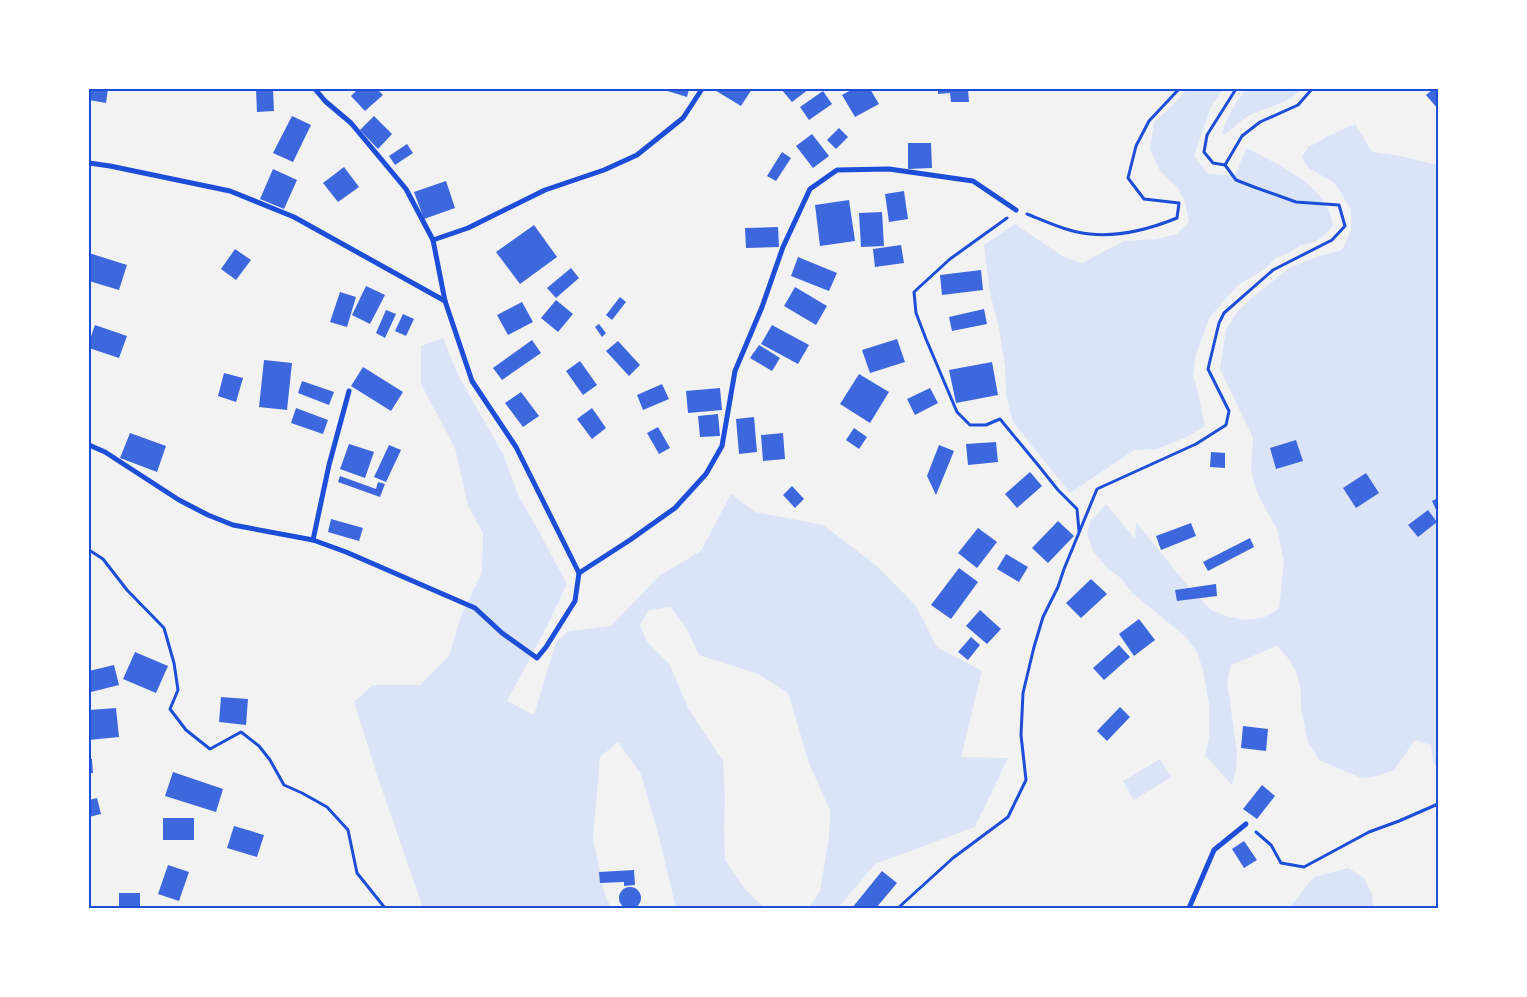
<svg xmlns="http://www.w3.org/2000/svg" width="1527" height="997" font-family="'Asap Condensed',sans-serif">
	<style>
		.green { fill: #dbe4f7 }
		.building { fill: #3d67dc }
		.lines { fill: none; stroke-linecap: round; stroke-linejoin: round }
		.path { stroke: #1d4ed8; stroke-width: 3 }
		.minor { stroke: #1d4ed8; stroke-width: 5 }
		.neatline { fill: none; stroke: #1d4ed8; stroke-width: 2 }
	</style>
	<rect width="100%" height="100%" fill="#f2f2f2"/>
	<!-- green -->
	<g class="green">
		<path d="M 1187,89 L 1223,89 L 1211,107 L 1194,156 L 1208,174 L 1235,175 L 1247,148 C 1275,164 1315,179 1329,211 C 1331,215 1332,221 1333,226 L 1327,233 L 1315,242 L 1299,246 L 1291,252 L 1276,258 L 1265,269 L 1238,285 L 1210,317 L 1196,354 L 1193,375 L 1197,388 L 1205,426 L 1187,437 L 1157,449 L 1134,450 L 1070,493 L 1013,422 L 1006,395 L 1005,366 L 999,328 L 990,293 L 984,245 L 1015,224 L 1064,257 L 1082,263 L 1124,241 L 1157,239 L 1177,234 L 1189,222 L 1185,202 L 1178,188 L 1160,171 L 1150,149 L 1154,122 L 1173,105 Z"/>
		<path d="M 1246,89 L 1301,89 C 1291,103 1263,108 1248,116 C 1238,122 1232,131 1222,135 C 1225,117 1236,103 1246,89 Z"/>
		<polygon points="1355,124 1372,152 1400,156 1438,165 1438,769 1433,762 1431,745 1415,740 1394,770 1378,776 1361,778 1319,760 1308,742 1301,708 1301,692 1297,674 1289,659 1277,646 1231,665 1227,681 1237,752 1236,769 1232,785 1205,755 1209,738 1209,704 1203,670 1197,652 1187,638 1131,592 1122,579 1107,568 1093,551 1087,533 1090,522 1106,504 1135,539 1136,522 1187,585 1211,610 1229,617 1245,620 1263,618 1279,609 1284,562 1277,529 1260,499 1254,483 1251,467 1253,438 1220,369 1226,329 1238,311 1254,296 1289,268 1319,256 1342,250 1351,230 1351,210 1335,183 1308,168 1302,157 1309,146 1315,144 1328,136"/>
		<polygon points="443,338 458,375 503,454 519,497 537,528 567,584 544,632 507,701 534,715 556,642 569,631 611,626 659,576 701,551 731,494 755,512 823,525 877,566 916,606 937,647 982,671 961,757 1008,758 975,827 875,864 838,908 809,908 820,891 829,837 830,810 809,763 788,693 758,674 699,655 688,631 671,607 649,610 640,625 647,642 670,665 688,708 723,761 725,799 724,830 725,860 744,888 761,905 768,908 676,908 659,837 641,774 618,742 600,757 593,838 604,892 611,908 423,908 377,775 354,702 373,685 420,685 449,656 461,616 482,572 483,533 468,506 455,448 421,384 421,346"/>
		<polygon points="1160,759 1171,777 1134,800 1123,781"/>
		<polygon points="1348,868 1364,878 1372,894 1373,908 1289,908 1314,877"/>
	</g>
	<!-- building -->
	<g class="building">
		<polygon points="90,89 108,89 106,103 89,100"/>
		<polygon points="256,89 273,89 274,111 257,112"/>
		<polygon points="358,89 377,89 383,95 365,111 351,96"/>
		<polygon points="661,89 689,89 687,97"/>
		<polygon points="713,89 752,89 741,106"/>
		<polygon points="781,89 809,89 792,102"/>
		<polygon points="853,89 870,89 879,104 855,117 842,95"/>
		<polygon points="938,89 968,89 969,102 951,102 950,93 938,94"/>
		<polygon points="1433,89 1438,89 1438,109 1426,95"/>
		<polygon points="823,91 832,104 809,120 800,107"/>
		<polygon points="292,116 311,125 293,162 273,153"/>
		<polygon points="374,116 392,134 378,149 360,130"/>
		<polygon points="839,128 848,137 836,149 827,140"/>
		<polygon points="812,134 829,156 813,168 796,146"/>
		<polygon points="908,143 931,143 932,168 908,169"/>
		<polygon points="407,144 413,153 395,165 389,156"/>
		<polygon points="782,152 791,158 776,181 767,176"/>
		<polygon points="344,167 359,187 338,202 323,183"/>
		<polygon points="273,169 297,180 284,209 260,199"/>
		<polygon points="446,181 455,208 424,219 414,192"/>
		<polygon points="904,191 908,219 889,222 885,194"/>
		<polygon points="849,200 855,241 820,246 815,205"/>
		<polygon points="882,212 884,246 861,247 859,213"/>
		<polygon points="534,225 557,257 520,284 496,252"/>
		<polygon points="778,227 779,247 746,248 745,228"/>
		<polygon points="901,245 904,263 875,267 873,249"/>
		<polygon points="235,249 251,260 236,280 221,269"/>
		<polygon points="89,253 127,265 119,290 89,281"/>
		<polygon points="798,257 837,273 829,291 791,276"/>
		<polygon points="571,268 579,278 556,298 547,288"/>
		<polygon points="981,270 983,290 942,295 940,275"/>
		<polygon points="366,286 385,295 370,324 352,315"/>
		<polygon points="795,287 827,306 816,325 784,306"/>
		<polygon points="340,292 356,297 347,327 330,322"/>
		<polygon points="620,297 626,302 612,320 606,315"/>
		<polygon points="556,300 573,314 558,332 541,318"/>
		<polygon points="522,302 533,322 508,335 497,315"/>
		<polygon points="984,309 987,324 952,331 949,317"/>
		<polygon points="386,310 396,314 385,338 376,333"/>
		<polygon points="403,314 414,319 406,336 395,331"/>
		<polygon points="599,324 606,333 602,337 595,327"/>
		<polygon points="95,325 127,336 119,358 89,348 89,342"/>
		<polygon points="772,325 809,345 798,364 761,344"/>
		<polygon points="897,339 905,362 870,373 862,350"/>
		<polygon points="532,340 541,353 502,380 493,368"/>
		<polygon points="618,341 640,365 629,376 606,351"/>
		<polygon points="759,345 780,358 772,371 750,358"/>
		<polygon points="264,360 292,363 287,410 259,407"/>
		<polygon points="580,361 597,385 583,395 566,371"/>
		<polygon points="992,362 998,395 956,403 949,370"/>
		<polygon points="363,367 403,392 391,411 351,386"/>
		<polygon points="224,373 243,378 236,402 218,396"/>
		<polygon points="859,374 889,392 870,423 840,404"/>
		<polygon points="302,381 334,392 329,405 298,393"/>
		<polygon points="662,384 669,399 643,410 637,395"/>
		<polygon points="720,388 722,410 688,413 686,391"/>
		<polygon points="930,388 938,403 915,415 907,399"/>
		<polygon points="521,392 539,416 523,427 505,403"/>
		<polygon points="296,408 328,420 323,434 291,423"/>
		<polygon points="592,408 606,428 592,439 577,419"/>
		<polygon points="718,414 720,436 700,437 698,416"/>
		<polygon points="754,417 757,452 739,454 736,419"/>
		<polygon points="658,427 670,448 659,454 647,433"/>
		<polygon points="854,428 867,437 859,449 846,440"/>
		<polygon points="130,433 166,446 157,472 120,458"/>
		<polygon points="783,433 785,459 763,461 761,435"/>
		<polygon points="1296,440 1303,461 1276,469 1270,448"/>
		<polygon points="996,442 998,462 968,465 966,444"/>
		<polygon points="349,444 374,452 365,478 340,469"/>
		<polygon points="389,445 401,450 386,482 374,477"/>
		<polygon points="939,445 954,451 936,495 927,476"/>
		<polygon points="1211,452 1225,453 1225,468 1210,467"/>
		<polygon points="1030,472 1042,486 1017,508 1005,494"/>
		<polygon points="1366,473 1379,493 1356,508 1343,488"/>
		<polygon points="340,476 376,489 378,482 385,484 380,497 338,482"/>
		<polygon points="792,486 804,499 795,508 783,495"/>
		<polygon points="1438,498 1438,514 1432,501"/>
		<polygon points="1428,510 1437,522 1418,537 1408,525"/>
		<polygon points="331,519 363,528 359,541 328,532"/>
		<polygon points="1058,521 1074,536 1048,563 1032,548"/>
		<polygon points="1191,523 1196,536 1161,550 1156,536"/>
		<polygon points="978,528 997,542 977,568 958,553"/>
		<polygon points="1250,538 1254,547 1208,571 1203,562"/>
		<polygon points="1006,554 1028,567 1019,582 997,569"/>
		<polygon points="959,568 978,582 951,619 931,605"/>
		<polygon points="1091,579 1107,594 1081,618 1066,603"/>
		<polygon points="1216,584 1217,596 1177,601 1175,590"/>
		<polygon points="980,610 1001,629 987,644 966,626"/>
		<polygon points="1139,619 1155,640 1134,656 1119,634"/>
		<polygon points="971,637 980,645 968,660 958,652"/>
		<polygon points="1119,645 1130,657 1104,680 1093,668"/>
		<polygon points="135,652 168,666 156,693 123,679"/>
		<polygon points="114,665 119,685 91,692 89,683 89,671"/>
		<polygon points="221,697 248,699 246,725 219,722"/>
		<polygon points="1120,707 1130,717 1107,741 1097,731"/>
		<polygon points="116,708 119,737 89,740 89,710"/>
		<polygon points="1243,726 1268,729 1266,751 1241,748"/>
		<polygon points="89,759 92,759 93,773 89,773"/>
		<polygon points="173,772 223,789 216,812 165,796"/>
		<polygon points="1262,785 1275,796 1257,819 1243,809"/>
		<polygon points="97,798 101,814 89,817 89,800"/>
		<rect x="163" y="818" width="31" height="22"/>
		<polygon points="234,826 264,835 257,857 227,848"/>
		<polygon points="1244,841 1257,860 1244,868 1232,849"/>
		<polygon points="168,865 189,872 179,901 158,894"/>
		<polygon points="634,870 635,885 624,886 624,882 600,883 599,872"/>
		<polygon points="882,871 897,883 876,908 852,908"/>
		<circle cx="630" cy="898" r="11"/>
		<rect x="119" y="893" width="21" height="15"/>
	</g>
	<g class="lines">
		<!-- path -->
		<g class="path">
			<polyline points="1225,165 1242,136 1260,122 1298,105 1312,89"/>
			<path d="M 1027,214 C 1047,222 1068,232 1090,234 C 1119,237 1150,229 1177,218 L 1179,203 L 1144,199 L 1128,178 L 1136,146 L 1149,121 L 1179,89"/>
			<polyline points="1007,218 950,259 914,292 916,313 926,339 957,412 970,425 986,425 1000,419 1038,465 1058,490 1077,509 1079,531"/>
			<polyline points="89,550 103,559 127,590 164,628 174,663 178,690 170,709 186,730 210,749 241,732 259,746 270,760 284,785 302,793 327,807 348,830 357,873 385,908"/>
			<polyline points="1256,832 1271,845 1281,863 1304,867 1369,832 1399,821 1438,804"/>
			<polyline points="898,908 953,858 1008,817 1026,780 1021,735 1023,693 1034,647 1043,617 1058,587 1064,569 1097,489 1196,444 1226,425 1229,411 1208,369 1219,323 1224,313 1273,270 1332,240 1345,226 1339,205 1296,202 1254,187 1236,180 1225,165 1213,163 1204,152 1207,135 1236,89"/>
		</g>
		<!-- minor -->
		<g class="minor">
			<polyline points="89,163 110,166 230,191 294,217 445,301"/>
			<polyline points="433,240 468,228 545,190 604,170 637,155 683,118 702,89"/>
			<polyline points="89,445 105,452 179,500 208,515 233,525 313,540 346,552 475,608 502,633 537,658 546,647 575,601 579,573 516,447 472,381 445,301 433,240 406,189 351,123 325,101 315,89"/>
			<polyline points="313,540 329,465 349,391"/>
			<polyline points="579,573 630,540 675,508 706,474 722,446 735,371 762,307 783,247 810,189 837,170 889,169 973,181 1016,210"/>
			<polyline points="1189,908 1214,850 1246,824"/>
		</g>
	</g>
	<!-- border -->
	<rect width="1527" height="997" fill="none" stroke="#ffffff" stroke-width="180"/>
	<rect x="90" y="90" width="1347" height="817" class="neatline"/>
</svg>
